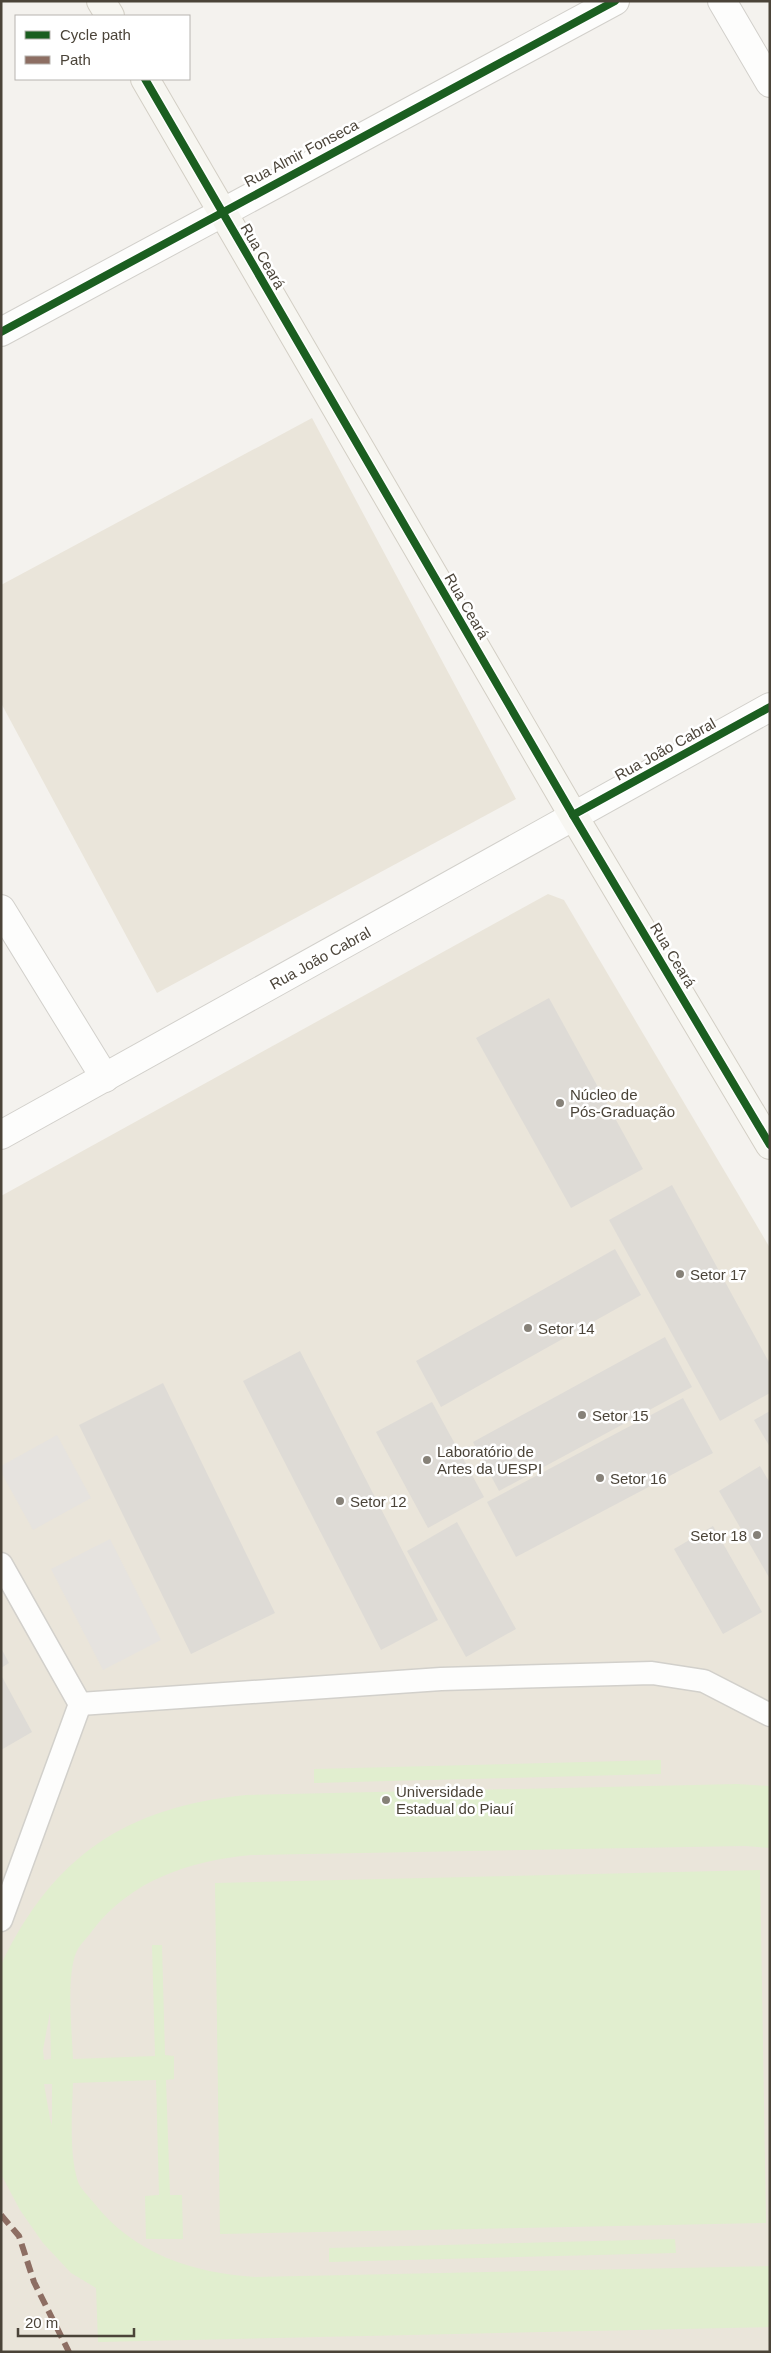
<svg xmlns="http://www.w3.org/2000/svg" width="771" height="2353" font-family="Helvetica,sans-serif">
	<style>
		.education { fill: #eae5da }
		.green { fill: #e1eecf; fill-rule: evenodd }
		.parking { fill: #e6e3df }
		.building { fill: #dedbd6 }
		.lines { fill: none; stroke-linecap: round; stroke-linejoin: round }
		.lane-casing { stroke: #d2d0cb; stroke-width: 25 }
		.street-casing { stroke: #d2d0cb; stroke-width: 30 }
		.secondary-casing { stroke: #d3cfc5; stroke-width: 30 }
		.lane { stroke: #fdfdfc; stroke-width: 22 }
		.street { stroke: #fdfdfc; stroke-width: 28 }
		.secondary { stroke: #f7f6f1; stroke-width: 28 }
		.quiet { stroke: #8d6e63; stroke-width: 6; stroke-dasharray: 12 6; stroke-linecap: butt }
		.cycleway-casing { stroke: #fff; stroke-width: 11 }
		.cycleway { stroke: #1b5e20; stroke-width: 8 }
		.poi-dot { fill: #868178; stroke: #fff; stroke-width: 2 }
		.labels { text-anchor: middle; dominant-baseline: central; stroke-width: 5; stroke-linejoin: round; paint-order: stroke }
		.street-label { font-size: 15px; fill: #4b4439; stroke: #fff }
		.poi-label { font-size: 15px; fill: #4b4439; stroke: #fff; text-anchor: start }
	</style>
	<rect width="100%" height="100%" fill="#f4f2ee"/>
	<!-- education -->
	<g class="education">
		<polygon points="312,418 516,799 157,993 1,703 1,585"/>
		<polygon points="548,894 564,900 770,1248 770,2352 1,2352 1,1196"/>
	</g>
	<!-- green -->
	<g class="green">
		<polygon points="661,1760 661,1774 314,1783 314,1769"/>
		<path d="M 737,1784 L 770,1786 L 770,1848 L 745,1846 L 251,1855 C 189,1861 131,1880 92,1931 C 87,1938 79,1945 76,1953 C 66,1978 72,2031 73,2059 L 155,2056 L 152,1945 L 162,1945 L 165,2055 L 174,2056 L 174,2079 L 166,2080 L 170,2195 L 182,2195 L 183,2239 L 146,2239 L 145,2196 L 159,2195 L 156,2080 L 73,2083 C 72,2111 69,2155 78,2182 C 81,2189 89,2197 94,2203 C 134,2254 193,2273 255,2277 L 770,2266 L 770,2327 L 98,2342 L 96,2288 L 71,2273 L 43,2243 L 20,2210 L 1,2174 L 1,1965 C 53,1855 127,1807 246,1795 ZM 50,2012 L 51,2059 L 44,2060 L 43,2050 ZM 44,2084 L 52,2084 L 52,2125 L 50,2119 Z"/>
		<polygon points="760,1870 766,2223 220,2234 215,1883"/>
		<polygon points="675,2239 676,2253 329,2262 329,2248"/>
	</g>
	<!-- parking -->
	<g class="parking">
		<polygon points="57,1435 91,1498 33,1530 1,1472 1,1466"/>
		<polygon points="110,1539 161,1640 103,1670 51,1569"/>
	</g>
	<!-- building -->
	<g class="building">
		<polygon points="549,998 643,1169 571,1208 476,1038"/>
		<polygon points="672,1185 770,1364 770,1393 720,1421 609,1220"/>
		<polygon points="615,1249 641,1295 441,1407 416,1361"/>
		<polygon points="665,1337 692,1387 499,1491 473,1442"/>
		<polygon points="300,1351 438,1620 381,1650 243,1381"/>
		<polygon points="163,1383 275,1613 191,1654 79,1425"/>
		<polygon points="683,1398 713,1453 516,1557 487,1502"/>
		<polygon points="432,1402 484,1497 428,1528 376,1432"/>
		<polygon points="770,1411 770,1447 754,1420"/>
		<polygon points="760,1466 770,1483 770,1579 719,1491"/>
		<polygon points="457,1522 516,1629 466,1657 407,1551"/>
		<polygon points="713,1526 762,1612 723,1634 674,1549"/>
		<polygon points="1,1648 9,1663 1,1668"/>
		<polygon points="1,1675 32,1732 1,1750"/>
	</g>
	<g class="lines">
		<defs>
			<g id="lane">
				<polyline points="1,1564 80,1704 1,1920"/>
				<polyline points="80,1704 441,1679 652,1673 704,1681 770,1715"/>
			</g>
			<g id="street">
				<polyline points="722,1 770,83"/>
				<polyline points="1,332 615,1"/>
				<polyline points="1,909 105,1078"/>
				<polyline points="1,1135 770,707"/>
			</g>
			<g id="secondary">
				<polyline points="101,1 110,16"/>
				<polyline points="145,79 573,815 770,1145"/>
			</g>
		</defs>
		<!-- lane casing -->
		<use href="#lane" class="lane-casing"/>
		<!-- street casing -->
		<use href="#street" class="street-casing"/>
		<!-- secondary casing -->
		<use href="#secondary" class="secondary-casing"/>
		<!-- lane -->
		<use href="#lane" class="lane"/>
		<!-- street -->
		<use href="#street" class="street"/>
		<!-- secondary -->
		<use href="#secondary" class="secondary"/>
		<!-- quiet -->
		<polyline class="quiet" points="1,2215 19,2236 34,2282 69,2352"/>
		<defs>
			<g id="cycleway">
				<polyline points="145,79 573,815 770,1145"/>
				<polyline points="1,332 615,1"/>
				<polyline points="573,815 770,707"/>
			</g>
		</defs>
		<!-- cycleway casing -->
		<use href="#cycleway" class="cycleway-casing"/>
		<!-- cycleway -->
		<use href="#cycleway" class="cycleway"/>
	</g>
	<!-- markers -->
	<g class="poi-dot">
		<circle cx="560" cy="1103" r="5"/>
		<circle cx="680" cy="1274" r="5"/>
		<circle cx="528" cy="1328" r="5"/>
		<circle cx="582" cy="1415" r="5"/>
		<circle cx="427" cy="1460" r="5"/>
		<circle cx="600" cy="1478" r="5"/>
		<circle cx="340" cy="1501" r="5"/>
		<circle cx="757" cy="1535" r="5"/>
		<circle cx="386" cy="1800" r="5"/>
	</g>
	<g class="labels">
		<!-- street labels -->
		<g class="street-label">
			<text transform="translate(301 153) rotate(-28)">Rua Almir Fonseca</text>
			<text transform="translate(263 256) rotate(60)">Rua Ceará</text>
			<text transform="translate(467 606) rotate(60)">Rua Ceará</text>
			<text transform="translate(665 749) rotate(-29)">Rua João Cabral</text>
			<text transform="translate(673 955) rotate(59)">Rua Ceará</text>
			<text transform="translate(320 958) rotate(-29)">Rua João Cabral</text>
		</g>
		<!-- poi labels -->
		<g class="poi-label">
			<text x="570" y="1094">Núcleo de<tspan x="570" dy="17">Pós-Graduação</tspan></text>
			<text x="690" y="1274">Setor 17</text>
			<text x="538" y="1328">Setor 14</text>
			<text x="592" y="1415">Setor 15</text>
			<text x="437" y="1451">Laboratório de<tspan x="437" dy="17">Artes da UESPI</tspan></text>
			<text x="610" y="1478">Setor 16</text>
			<text x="350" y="1501">Setor 12</text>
			<text x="747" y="1535" text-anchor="end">Setor 18</text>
			<text x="396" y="1791">Universidade<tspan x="396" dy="17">Estadual do Piauí</tspan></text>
		</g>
	</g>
	<!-- border -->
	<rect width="771" height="2353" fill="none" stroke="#4b4439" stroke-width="5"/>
	<!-- legend -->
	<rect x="15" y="15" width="175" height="65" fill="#ffffff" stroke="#b7b4b0"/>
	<rect x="25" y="31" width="25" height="8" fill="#1b5e20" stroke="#b7b4b0"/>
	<text x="60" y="40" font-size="15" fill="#4b4439">Cycle path</text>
	<rect x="25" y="56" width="25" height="8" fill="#8d6e63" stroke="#b7b4b0"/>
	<text x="60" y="65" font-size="15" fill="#4b4439">Path</text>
	<!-- scale -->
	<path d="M18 2328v8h116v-8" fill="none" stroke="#4b4439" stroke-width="2.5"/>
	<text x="25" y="2328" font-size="15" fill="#4b4439" stroke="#ffffff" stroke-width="4" paint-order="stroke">20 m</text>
</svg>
